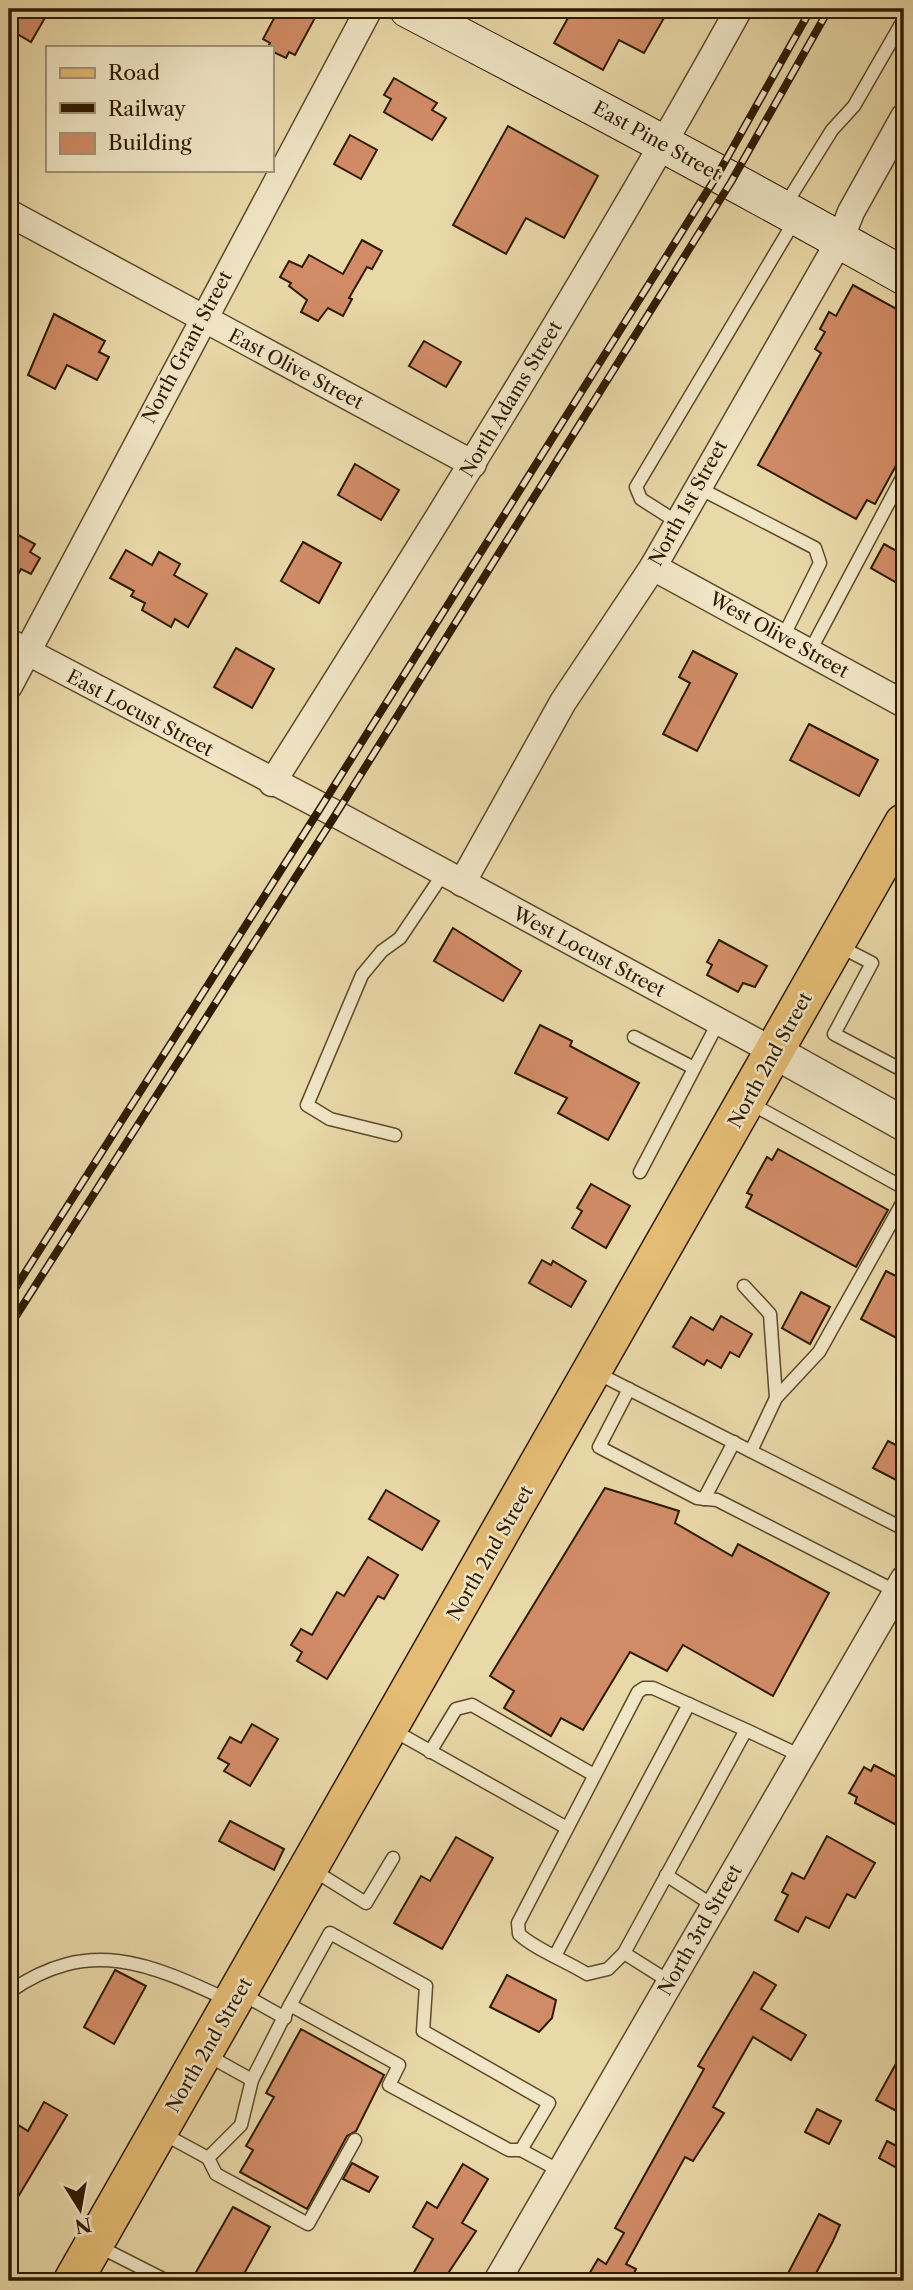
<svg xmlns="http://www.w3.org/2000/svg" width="913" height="2290" font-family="'Libre Caslon Text',serif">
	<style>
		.building { fill: #d18c67; stroke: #2e1a00; stroke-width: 2 }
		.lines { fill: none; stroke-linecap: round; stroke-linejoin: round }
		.service-casing { stroke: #5d4a2a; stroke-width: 15 }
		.minor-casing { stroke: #5d4a2a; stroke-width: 29 }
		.tertiary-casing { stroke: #5d4a2a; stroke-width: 36 }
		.secondary-casing { stroke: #2e1a00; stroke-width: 39 }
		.primary-casing { stroke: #2e1a00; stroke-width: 41 }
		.service { stroke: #f1e6c6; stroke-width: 12 }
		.minor { stroke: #f1e6c6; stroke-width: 26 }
		.tertiary { stroke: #f1e6c6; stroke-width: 33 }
		.secondary { stroke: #f1e6c6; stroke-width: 37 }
		.primary { stroke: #e4bc74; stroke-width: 38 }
		.rail-casing { stroke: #2e1a00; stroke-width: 8 }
		.rail { stroke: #f1e6c6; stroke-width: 5; stroke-dasharray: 16; stroke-linecap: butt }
		.labels { text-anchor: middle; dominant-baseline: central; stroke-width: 5; stroke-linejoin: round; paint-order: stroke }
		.street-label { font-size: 19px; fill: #2e1a00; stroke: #f1e6c6 }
	</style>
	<rect width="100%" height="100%" fill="#e9d8a8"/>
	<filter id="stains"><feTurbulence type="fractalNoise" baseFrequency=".00286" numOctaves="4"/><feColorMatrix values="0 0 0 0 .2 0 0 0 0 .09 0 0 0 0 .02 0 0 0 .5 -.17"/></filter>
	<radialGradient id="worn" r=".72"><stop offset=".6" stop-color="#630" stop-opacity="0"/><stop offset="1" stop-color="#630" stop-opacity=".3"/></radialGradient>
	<!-- building -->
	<g class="building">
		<polygon points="9,9 50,9 31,42 9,29"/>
		<polygon points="279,9 303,9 316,16 295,55 289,52 286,58 271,51 268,47 270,43 263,39"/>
		<polygon points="573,9 648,9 664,18 644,53 619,40 603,70 554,43"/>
		<polygon points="394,78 437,103 432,110 446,118 432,140 384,112 391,99 384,95"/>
		<polygon points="508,126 598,176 564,238 526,218 506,254 453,225"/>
		<polygon points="350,135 377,150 361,179 334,164"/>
		<polygon points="362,240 382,251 372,269 367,267 349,298 352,299 343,316 328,308 318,321 301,312 307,300 289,286 291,283 280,277 289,261 302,267 309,255 343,274"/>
		<polygon points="853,285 904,313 904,451 875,504 867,500 856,519 758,465 821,353 815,349 825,332 820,329 829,312 836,316"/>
		<polygon points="54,314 105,341 99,352 109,357 97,380 67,365 55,389 28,375"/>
		<polygon points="424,341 461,362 446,387 409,366"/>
		<polygon points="355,464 399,490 381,520 338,495"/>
		<polygon points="9,530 35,544 30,552 40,558 31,574 21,569 9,591"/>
		<polygon points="303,542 341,563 319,603 281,581"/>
		<polygon points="884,544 904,555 904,587 871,568"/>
		<polygon points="126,550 152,565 159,552 180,564 174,575 207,594 188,627 175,619 171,627 142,610 145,603 131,596 134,591 110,578"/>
		<polygon points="236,648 274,669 252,708 214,687"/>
		<polygon points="693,651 737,674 697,751 663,734 690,683 679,677"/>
		<polygon points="809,724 878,760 859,796 790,760"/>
		<polygon points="453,928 521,971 503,1001 434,961"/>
		<polygon points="719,940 767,966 755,987 743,983 738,992 707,975 712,965 707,962"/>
		<polygon points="540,1025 572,1041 570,1046 639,1083 608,1140 558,1113 567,1098 515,1073"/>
		<polygon points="778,1149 888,1210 856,1267 746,1207 752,1195 747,1193 767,1157 772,1160"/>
		<polygon points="591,1184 630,1206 606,1248 572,1228 582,1211 577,1208"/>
		<polygon points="542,1260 551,1265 553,1261 586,1281 571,1307 529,1283"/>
		<polygon points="886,1271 904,1280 904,1342 861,1319"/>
		<polygon points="801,1292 830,1307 810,1344 782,1328"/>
		<polygon points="721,1316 752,1334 739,1357 730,1352 721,1368 707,1360 704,1365 673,1347 691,1317 713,1330"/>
		<polygon points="888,1441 904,1449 904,1484 873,1468"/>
		<polygon points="605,1488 679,1511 675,1523 732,1556 738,1544 829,1593 773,1696 683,1645 667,1671 630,1652 583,1730 561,1718 551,1736 504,1708 514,1691 490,1676"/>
		<polygon points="386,1490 439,1521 422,1550 369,1519"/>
		<polygon points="368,1557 398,1575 384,1599 378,1596 327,1679 297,1661 302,1652 291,1645 301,1629 312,1635 337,1592 344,1596"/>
		<polygon points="252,1724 278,1739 250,1786 224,1771 229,1764 218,1758 230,1737 241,1743"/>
		<polygon points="874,1765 904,1781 904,1829 855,1803 857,1797 849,1793 864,1767 871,1771"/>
		<polygon points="230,1821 284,1849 274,1870 219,1841"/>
		<polygon points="827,1836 875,1863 855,1898 847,1894 829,1928 806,1917 798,1932 775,1920 788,1895 782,1892 792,1873 804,1879"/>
		<polygon points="456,1837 493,1858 442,1949 394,1923 421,1876 430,1881"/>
		<polygon points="115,1970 146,1986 114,2044 84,2027"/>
		<polygon points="754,1972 776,1985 761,2009 806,2035 791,2060 753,2037 713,2107 724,2113 693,2161 685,2157 626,2264 636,2269 632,2278 638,2281 585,2281 598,2259 606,2264 624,2233 615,2228 704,2069 698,2066"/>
		<polygon points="507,1975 556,2000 552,2018 539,2032 490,2007"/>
		<polygon points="301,2029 384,2075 356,2131 347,2136 307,2209 240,2172 253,2150 246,2146 274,2097 266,2093"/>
		<polygon points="904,2049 904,2115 876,2100"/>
		<polygon points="44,2102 67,2115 9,2212 9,2141 18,2125 28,2131"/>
		<polygon points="817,2109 841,2121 829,2144 805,2132"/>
		<polygon points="887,2141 904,2150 897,2168 879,2158"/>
		<polygon points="352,2163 378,2177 369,2192 343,2179"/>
		<polygon points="463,2164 488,2179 462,2223 476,2231 443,2281 409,2281 433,2239 413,2227 427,2202 437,2208"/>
		<polygon points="233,2207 270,2227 240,2281 191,2281"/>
		<polygon points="819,2214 840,2225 833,2241 812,2281 784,2281"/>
	</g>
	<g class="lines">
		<defs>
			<g id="service">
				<polyline points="784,207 832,130 854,106 904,19"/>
				<polyline points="697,487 815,548 820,563 783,637"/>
				<polyline points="677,522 641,499 636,487 795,220"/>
				<polyline points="810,651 904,474"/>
				<polyline points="837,945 872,963 834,1034 904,1071"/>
				<polyline points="634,1037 694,1068"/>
				<polyline points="748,1102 904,1188"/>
				<polyline points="395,1135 330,1119 307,1105 362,975 382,951 400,938 443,874"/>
				<polyline points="640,1172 719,1021"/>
				<polyline points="744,1286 770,1314 776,1398"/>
				<polyline points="595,1372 904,1529"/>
				<polyline points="629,1389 599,1447 697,1498 717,1500 897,1592"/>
				<polyline points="751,1451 776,1398 819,1352 904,1200"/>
				<polyline points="704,1499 734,1442"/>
				<polyline points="391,1729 567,1828"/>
				<path d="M 746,1730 L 653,1688 L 644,1688 L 638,1692 L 518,1923 L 519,1934 C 533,1948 568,1962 587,1974 L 608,1969 L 624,1953 L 746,1730 L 801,1756"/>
				<polyline points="430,1752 456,1709 472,1705 594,1775"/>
				<polyline points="313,1870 366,1903 393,1858"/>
				<polyline points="666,1875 714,1906"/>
				<polyline points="624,1953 670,1982"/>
				<polyline points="556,1954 689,1704"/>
				<path d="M 9,1992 C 89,1936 149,1963 230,2001"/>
				<polyline points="242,1994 285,2018"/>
				<polyline points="290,2005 330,1933 426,1986 423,2031 549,2103 521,2150"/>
				<polyline points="207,2055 252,2080"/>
				<polyline points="162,2133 208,2158"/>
				<polyline points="355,2140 308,2224 216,2174 208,2158 241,2125 252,2080 290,2005 399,2065 389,2085 509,2150 521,2150 560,2171"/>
				<polyline points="98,2246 163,2279 162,2281"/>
			</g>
			<g id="minor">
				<polyline points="9,213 473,464"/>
				<polyline points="653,567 904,704"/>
				<polyline points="9,642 336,814 775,1052"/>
				<polyline points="9,686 369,9"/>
				<path d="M 272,783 C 433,528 593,273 739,9"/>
				<polyline points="462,883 563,702 653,567 840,240 851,212 904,117"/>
				<polyline points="497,2281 904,1579"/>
			</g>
			<polyline id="tertiary" points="775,1052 904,1124"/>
			<path id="secondary" d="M 408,9 C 575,96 740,184 904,276"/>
			<polyline id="primary" points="73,2281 904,823"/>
		</defs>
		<!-- service casing -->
		<use href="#service" class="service-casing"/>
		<!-- minor casing -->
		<use href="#minor" class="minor-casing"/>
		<!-- tertiary casing -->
		<use href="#tertiary" class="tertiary-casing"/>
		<!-- secondary casing -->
		<use href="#secondary" class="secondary-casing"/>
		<!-- primary casing -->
		<use href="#primary" class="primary-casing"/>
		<!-- service -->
		<use href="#service" class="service"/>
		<!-- minor -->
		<use href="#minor" class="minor"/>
		<!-- tertiary -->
		<use href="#tertiary" class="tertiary"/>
		<!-- secondary -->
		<use href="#secondary" class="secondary"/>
		<!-- primary -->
		<use href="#primary" class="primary"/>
		<defs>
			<g id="rail">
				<polyline points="9,1298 321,807 718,174 811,9"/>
				<polyline points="9,1327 336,814 731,182 829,9"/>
			</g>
		</defs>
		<!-- rail casing -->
		<use href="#rail" class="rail-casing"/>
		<!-- rail -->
		<use href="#rail" class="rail"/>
	</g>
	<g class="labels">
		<!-- street labels -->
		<g class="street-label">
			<text transform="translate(657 141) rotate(29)">East Pine Street</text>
			<text transform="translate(187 347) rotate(-62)">North Grant Street</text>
			<text transform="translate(296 369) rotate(28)">East Olive Street</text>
			<text transform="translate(511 399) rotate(-59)">North Adams Street</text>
			<text transform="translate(688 503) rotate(-61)">North 1st Street</text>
			<text transform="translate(779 635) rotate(29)">West Olive Street</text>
			<text transform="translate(140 713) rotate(28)">East Locust Street</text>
			<text transform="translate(589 952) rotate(28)">West Locust Street</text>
			<text transform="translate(770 1060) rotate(-61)">North 2nd Street</text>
			<text transform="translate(490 1553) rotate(-60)">North 2nd Street</text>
			<text transform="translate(700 1930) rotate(-60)">North 3rd Street</text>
			<text transform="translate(209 2045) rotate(-60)">North 2nd Street</text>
		</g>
	</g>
	<!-- margin -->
	<rect width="913" height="2290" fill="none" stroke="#e9d8a8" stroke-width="35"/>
	<rect x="10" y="10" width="892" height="2269" fill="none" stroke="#2e1a00" stroke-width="3.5"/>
	<rect x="18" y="18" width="878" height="2255" fill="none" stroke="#2e1a00" stroke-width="2"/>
	<!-- legend -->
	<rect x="46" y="46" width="228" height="126" fill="#f1e6c6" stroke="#a39477" stroke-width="2"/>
	<rect x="60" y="68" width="35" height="10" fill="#e4bc74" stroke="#a39477" stroke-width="2"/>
	<text x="108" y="80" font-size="21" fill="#2e1a00">Road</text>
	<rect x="60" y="103" width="35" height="10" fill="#2e1a00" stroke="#a39477" stroke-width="2"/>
	<text x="108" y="116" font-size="21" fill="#2e1a00">Railway</text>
	<rect x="60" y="133" width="35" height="21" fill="#d18c67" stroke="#a39477" stroke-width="2"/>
	<text x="108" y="150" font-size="21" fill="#2e1a00">Building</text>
	<!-- north arrow -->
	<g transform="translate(80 2209) rotate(169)" stroke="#f1e6c6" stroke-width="5" paint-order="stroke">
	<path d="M0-5L12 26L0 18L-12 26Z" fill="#2e1a00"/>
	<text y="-10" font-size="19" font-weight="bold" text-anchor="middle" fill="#2e1a00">N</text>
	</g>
	<rect width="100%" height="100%" filter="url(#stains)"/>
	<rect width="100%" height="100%" fill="url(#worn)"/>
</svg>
